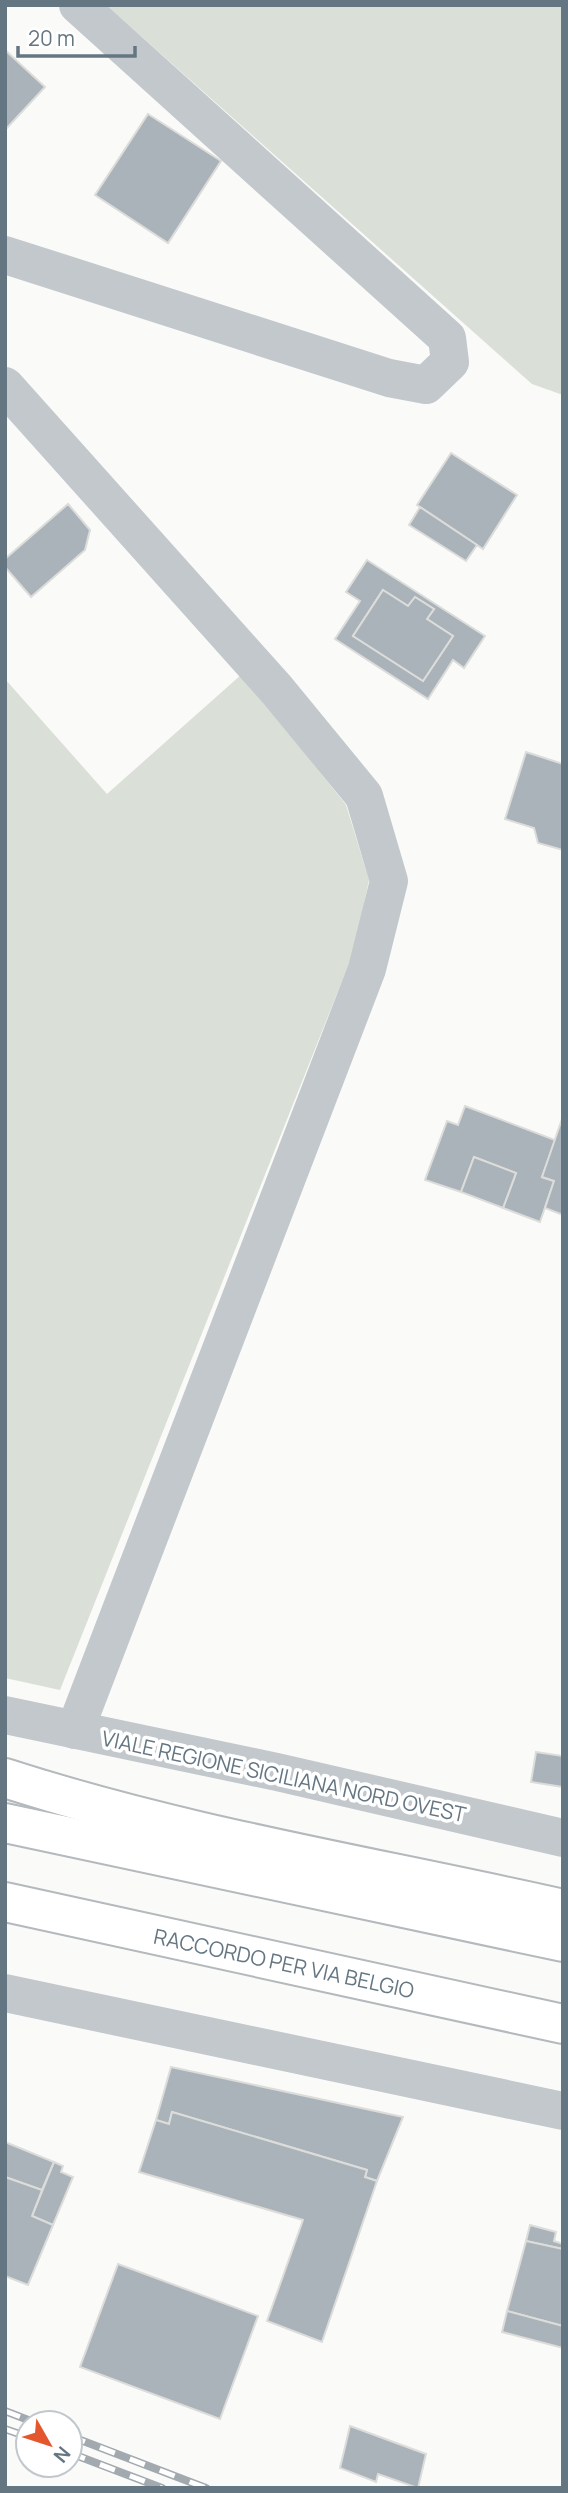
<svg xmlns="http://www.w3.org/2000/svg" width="568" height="2493" font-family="Manrope,sans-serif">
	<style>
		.green { fill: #dadfd7 }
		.building { fill: #aab3b9; stroke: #dcdcda; stroke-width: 2; fill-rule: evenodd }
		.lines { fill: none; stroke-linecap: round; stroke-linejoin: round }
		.highway-casing { stroke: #b4b9bd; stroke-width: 42 }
		.minor { stroke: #c3c8cc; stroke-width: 38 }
		.highway { stroke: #fff; stroke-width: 38 }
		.rail-casing { stroke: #a2aab0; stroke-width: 8 }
		.rail { stroke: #fff; stroke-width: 5; stroke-dasharray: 16; stroke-linecap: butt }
		.labels { text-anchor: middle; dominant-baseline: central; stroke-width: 7; stroke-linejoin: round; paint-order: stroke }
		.street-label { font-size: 21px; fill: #657683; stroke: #fff }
	</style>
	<rect width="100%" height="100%" fill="#fafaf8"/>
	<!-- green -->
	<g class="green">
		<polygon points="106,5 563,5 563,395 532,384"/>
		<polygon points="242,674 346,805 369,880 354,951 60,1690 5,1678 5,679 107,794"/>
	</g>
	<!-- building -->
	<g class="building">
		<polygon points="5,50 45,87 5,130"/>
		<polygon points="148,114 221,161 168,243 95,195"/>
		<polygon points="451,453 517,495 483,549 417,505"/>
		<polygon points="68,504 90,530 85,550 31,597 5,567 5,559"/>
		<polygon points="420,507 477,545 466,561 409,525"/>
		<path d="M 367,560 L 485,636 L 464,668 L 453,660 L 428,699 L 335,639 L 360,601 L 346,592 ZM 383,590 L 408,606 L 415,597 L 434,609 L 427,619 L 453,636 L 423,681 L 353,636 Z"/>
		<polygon points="383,590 408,606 415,597 434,609 427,619 453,636 423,681 353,636"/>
		<polygon points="526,752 563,764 563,850 538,843 534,828 505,819"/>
		<polygon points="465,1106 555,1140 542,1177 554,1181 540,1222 503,1208 516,1173 474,1157 461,1192 425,1180 447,1121 458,1125"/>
		<polygon points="562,1119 563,1119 563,1215 545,1208 554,1181 542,1177"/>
		<polygon points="474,1157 516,1173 503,1208 461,1192"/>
		<polygon points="536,1752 563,1756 563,1787 531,1782"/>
		<polygon points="171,2067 403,2117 377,2181 365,2177 367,2170 172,2112 169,2124 156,2120"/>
		<polygon points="172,2112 367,2170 365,2177 377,2181 322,2342 267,2321 303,2220 139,2172 156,2120 169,2124"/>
		<polygon points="5,2142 54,2162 42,2190 5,2177"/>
		<polygon points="54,2162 63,2166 61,2172 73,2177 53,2225 32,2216"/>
		<polygon points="5,2177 42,2190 32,2216 53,2225 28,2285 5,2276"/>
		<polygon points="530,2225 556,2232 554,2241 563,2244 563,2249 526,2241"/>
		<polygon points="526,2241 563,2249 563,2326 507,2311"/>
		<polygon points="118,2264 258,2316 220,2419 80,2367"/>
		<polygon points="507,2311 563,2326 563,2348 502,2332"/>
		<polygon points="350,2426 426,2454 418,2488 378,2474 376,2482 340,2468"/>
	</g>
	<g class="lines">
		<defs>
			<g id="highway">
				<path d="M 5,1778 C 187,1837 377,1867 563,1909"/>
				<polyline points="5,1823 563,1942"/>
				<polyline points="5,1902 563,2024"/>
			</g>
		</defs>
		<!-- highway casing -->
		<use href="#highway" class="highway-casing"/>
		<!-- minor -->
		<g class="minor">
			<polyline points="5,255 389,378 426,385 450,362 447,338 78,5"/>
			<polyline points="5,386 277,690 364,796 389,881 367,969 75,1730"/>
			<polyline points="5,1715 277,1772 563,1838"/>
			<polyline points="5,1993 563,2111"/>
		</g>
		<!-- highway -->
		<use href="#highway" class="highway"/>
		<defs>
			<g id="rail">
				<polyline points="5,2411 36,2423"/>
				<polyline points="5,2429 28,2437"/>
				<polyline points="70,2436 206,2488"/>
				<polyline points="70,2453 162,2488"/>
			</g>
		</defs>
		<!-- rail casing -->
		<use href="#rail" class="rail-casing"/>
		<!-- rail -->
		<use href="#rail" class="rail"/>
	</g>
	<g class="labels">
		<!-- street labels -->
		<g class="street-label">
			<text transform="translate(284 1776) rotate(12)">VIALE REGIONE SICILIANA NORD OVEST</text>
			<text transform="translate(284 1963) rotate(12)">RACCORDO PER VIA BELGIO</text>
		</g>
	</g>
	<!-- border -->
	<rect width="568" height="2493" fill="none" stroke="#657683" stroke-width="14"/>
	<!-- north arrow -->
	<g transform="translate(49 2444) rotate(129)"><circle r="33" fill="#ffffff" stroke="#c1c8cd" stroke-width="2"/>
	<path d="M0-5L12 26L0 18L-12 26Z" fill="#e4572e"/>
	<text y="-10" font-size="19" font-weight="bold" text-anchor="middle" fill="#657683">N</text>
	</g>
	<!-- scale -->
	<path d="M18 46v10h117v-10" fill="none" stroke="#657683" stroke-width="3.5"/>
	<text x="28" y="46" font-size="21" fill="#657683" stroke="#ffffff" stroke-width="5" paint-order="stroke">20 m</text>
</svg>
